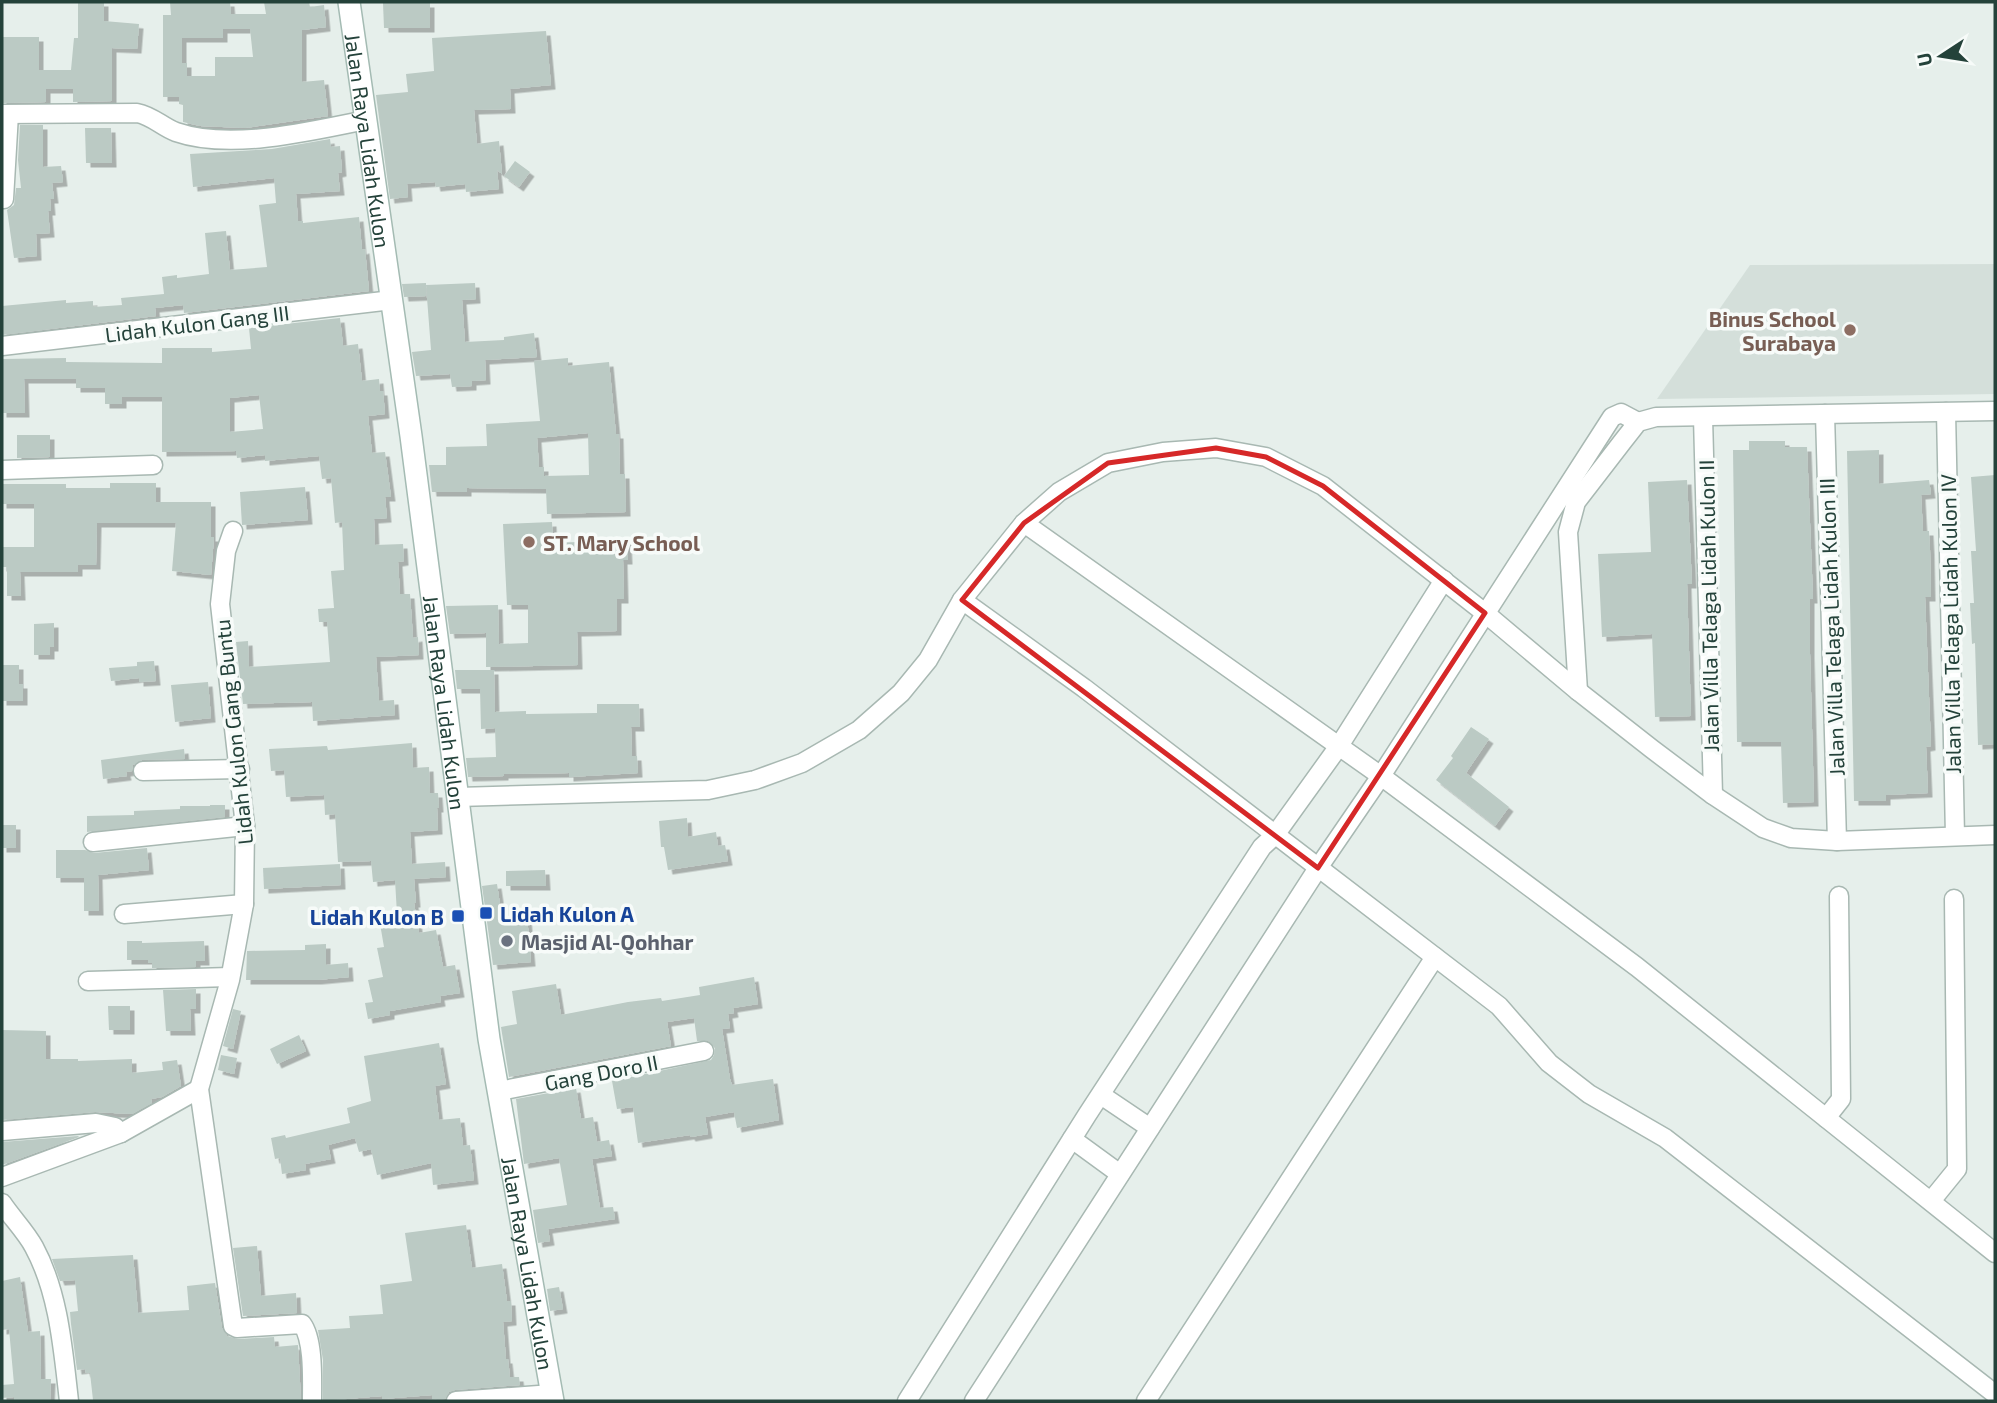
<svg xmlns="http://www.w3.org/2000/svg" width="1997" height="1403" font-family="'Exo 2',sans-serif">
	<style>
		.built { fill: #d4dfda }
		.building { fill: #bbcac4; fill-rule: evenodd; filter: url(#shadow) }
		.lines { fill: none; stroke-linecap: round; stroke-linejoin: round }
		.street-casing { stroke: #a8b8b2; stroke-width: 21 }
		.secondary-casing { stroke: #a4bbb3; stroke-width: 24 }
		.street { stroke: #fff; stroke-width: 18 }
		.secondary { stroke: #fff; stroke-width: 21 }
		.marked { fill: none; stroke: #d62828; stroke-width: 5; stroke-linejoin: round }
		.education-dot { fill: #8d6e63; stroke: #f7fbf9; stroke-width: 2.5 }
		.transit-dot { fill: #1a4fb4; stroke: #f7fbf9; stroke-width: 2.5 }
		.worship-dot { fill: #6b7280; stroke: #f7fbf9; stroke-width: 2.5 }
		.labels { text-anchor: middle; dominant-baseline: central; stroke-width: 7; stroke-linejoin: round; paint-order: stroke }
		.street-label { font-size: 21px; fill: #24423a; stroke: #f7fbf9 }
		.education-label { font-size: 21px; font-weight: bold; fill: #785e54; stroke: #f7fbf9; text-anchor: end }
		.transit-label { font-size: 21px; font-weight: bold; fill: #164399; stroke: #f7fbf9; text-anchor: start }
		.worship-label { font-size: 21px; font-weight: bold; fill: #5b616d; stroke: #f7fbf9; text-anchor: start }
	</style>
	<defs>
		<filter id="shadow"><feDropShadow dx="4.5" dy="4.5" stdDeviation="0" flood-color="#0004"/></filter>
	</defs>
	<rect width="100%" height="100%" fill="#e6efeb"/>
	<!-- built -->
	<polygon class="built" points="1995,264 1995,394 1657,399 1750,265"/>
	<!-- building -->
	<g class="building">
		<polygon points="78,2 104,2 104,21 139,24 137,49 112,48 112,101 73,102 73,89 46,89 46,102 2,103 2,37 39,37 39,70 71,70 74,38 78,38"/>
		<path d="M 170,2 L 230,2 L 231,14 L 266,14 L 264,2 L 309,2 L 310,7 L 324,5 L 326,27 L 302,30 L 302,82 L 324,80 L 328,116 L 245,128 L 200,126 L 183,122 L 183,105 L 179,104 L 179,97 L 163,97 L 163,15 L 171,15 ZM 223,29 L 250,29 L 253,57 L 215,57 L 215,76 L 187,76 L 187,63 L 182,63 L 182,38 L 223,38 Z"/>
		<polygon points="383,3 430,3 430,28 384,28"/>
		<polygon points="546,31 551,85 510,89 511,109 474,110 477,144 499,141 502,174 497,170 499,189 466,192 465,184 436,187 435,182 407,184 408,197 390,199 376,95 408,92 406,74 434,71 432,38"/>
		<polygon points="20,125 43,125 43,167 61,166 63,182 52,183 54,199 50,199 51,211 48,211 50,233 36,234 37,256 14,258 7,210 14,205 16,188 21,188 18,160"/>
		<polygon points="85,128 111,128 112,163 86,163"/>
		<polygon points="330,139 331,147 340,146 342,172 338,173 340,191 296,194 298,221 303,221 303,223 359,217 362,250 365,249 369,291 184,313 183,305 155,308 156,316 2,335 2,306 66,300 66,303 93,301 93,307 122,305 121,298 164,294 162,277 177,275 177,278 209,274 205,233 226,231 230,270 267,267 259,205 276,203 274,178 193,187 190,154 272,149"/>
		<polygon points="515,161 530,172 519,187 504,176"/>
		<polygon points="426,283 426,296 404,297 402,284"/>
		<polygon points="475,283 476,299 462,300 465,342 504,340 504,337 534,333 537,357 485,360 486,380 472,381 472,386 452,387 450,374 416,376 412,352 431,350 426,285"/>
		<path d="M 340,318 L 343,346 L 358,344 L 362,381 L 379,379 L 380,391 L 383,391 L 385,414 L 368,416 L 372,453 L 385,452 L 391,497 L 385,497 L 387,518 L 374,519 L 375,545 L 403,544 L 404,561 L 398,562 L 400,594 L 410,594 L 413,638 L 418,637 L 419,655 L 376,657 L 379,701 L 394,700 L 395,715 L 313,721 L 312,702 L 243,704 L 236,642 L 248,641 L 249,667 L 330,662 L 327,622 L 319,622 L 318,609 L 334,608 L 331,571 L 344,570 L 342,522 L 335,523 L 331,478 L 322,479 L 319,456 L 265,461 L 265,455 L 237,458 L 236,451 L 162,452 L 162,397 L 122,397 L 122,404 L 105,404 L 105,388 L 76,388 L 76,379 L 24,379 L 25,413 L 2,413 L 2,359 L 66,358 L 66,362 L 162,363 L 162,348 L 212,348 L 212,352 L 251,349 L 249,328 ZM 259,395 L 263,429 L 230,432 L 230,398 Z"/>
		<path d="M 568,358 L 568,366 L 609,362 L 616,434 L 619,434 L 620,474 L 625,474 L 626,512 L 547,514 L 546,489 L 467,488 L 467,492 L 432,492 L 429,465 L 446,465 L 446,447 L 487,446 L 486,424 L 540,421 L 534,361 ZM 588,433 L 589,475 L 544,476 L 544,467 L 539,467 L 537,438 Z"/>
		<polygon points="17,435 50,435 50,457 17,458"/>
		<polygon points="1749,441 1785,441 1785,447 1807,447 1813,599 1810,599 1810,654 1814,802 1783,803 1781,742 1737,742 1733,450 1749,450"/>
		<polygon points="1879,450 1879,484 1929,480 1931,494 1921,495 1923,531 1929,531 1930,550 1931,597 1925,597 1931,746 1926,747 1928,793 1886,795 1886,801 1854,801 1847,451"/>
		<polygon points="1995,475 1995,744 1978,745 1975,643 1972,644 1970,603 1974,603 1971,551 1976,551 1971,477"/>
		<polygon points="1687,480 1692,584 1687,584 1691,716 1655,717 1652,634 1602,637 1598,554 1651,552 1648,482"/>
		<polygon points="110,483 156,483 156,502 211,502 211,537 214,537 211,575 172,571 176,523 97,523 96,565 78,565 78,572 20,572 21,596 7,596 7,567 2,567 2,547 34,547 34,504 2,504 2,484 66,484 66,488 110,488"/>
		<polygon points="305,487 308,520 242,525 240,492"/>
		<polygon points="552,522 553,543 627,540 628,560 623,560 624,599 617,599 617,631 577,632 578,665 486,667 486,633 450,634 446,606 498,605 499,644 528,643 528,605 507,605 503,524"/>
		<polygon points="54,623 54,647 50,647 50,655 34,655 34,624"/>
		<polygon points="154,661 156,681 139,682 139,678 111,681 109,668 137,666 137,662"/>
		<polygon points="2,665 19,665 19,684 23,684 23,701 2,701"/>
		<polygon points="455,670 494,670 495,712 526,711 526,714 597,713 597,704 639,704 640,727 631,727 632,756 637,756 638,773 569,777 569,773 504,774 504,776 468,777 466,758 496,757 495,728 481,729 480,689 457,689"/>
		<polygon points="208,682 211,718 175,722 171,685"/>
		<polygon points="1471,727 1489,739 1466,773 1509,807 1495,826 1436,780 1453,758 1451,756"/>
		<polygon points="412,743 413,768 429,767 430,793 438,793 439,808 437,808 438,830 410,832 412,864 445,862 446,877 414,879 416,903 414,903 419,933 436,930 443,967 455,965 460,993 440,996 441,1002 390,1011 390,1015 368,1019 365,1003 373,1002 368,980 383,977 377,948 384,947 379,918 397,914 395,880 373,882 371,861 338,862 335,814 325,815 324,795 286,797 284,770 271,771 269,749 327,746 328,750"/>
		<polygon points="184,749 185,759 142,760 133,765 132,771 126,772 127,776 103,779 101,760"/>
		<polygon points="210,805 225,805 225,817 87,832 87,816 134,815 134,811 180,809 180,806 210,806"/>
		<polygon points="687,818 688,837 716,832 718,846 725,845 728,861 668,870 664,847 661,847 659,821"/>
		<rect x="2" y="825" width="14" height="23"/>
		<polygon points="147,848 149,870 98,875 99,911 84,911 84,878 56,878 56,850 85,850 94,853"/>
		<polygon points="340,864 341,885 264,889 263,868"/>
		<polygon points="545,870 546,886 506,886 506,871"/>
		<polygon points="497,884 502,918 527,916 531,962 493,965 482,886"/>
		<polygon points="127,941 142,941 142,943 204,941 205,961 196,961 196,967 152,968 152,963 148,963 148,960 127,960"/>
		<polygon points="326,944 326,965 348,963 349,977 317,980 246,980 247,951 305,950 305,945"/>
		<polygon points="754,977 758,1004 733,1008 734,1013 728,1014 730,1028 722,1029 730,1079 732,1085 773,1079 779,1120 737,1128 734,1112 705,1117 708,1134 691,1137 690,1135 638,1143 633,1107 617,1109 612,1081 711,1060 714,1055 715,1048 708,1041 697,1041 694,1018 667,1022 671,1046 509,1077 501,1027 517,1024 512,991 556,984 561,1015 628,1002 661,998 662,1001 700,995 699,987"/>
		<polygon points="196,989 196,1009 190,1009 191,1031 166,1031 163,990"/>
		<polygon points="108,1006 130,1006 130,1030 109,1030"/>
		<polygon points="233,1009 241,1011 233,1049 223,1046"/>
		<polygon points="2,1030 46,1031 46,1059 78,1059 78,1061 132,1059 132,1073 163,1070 162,1062 177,1060 181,1086 162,1097 151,1099 152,1103 132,1114 95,1112 2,1120"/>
		<polygon points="299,1035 306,1051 277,1064 270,1049"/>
		<polygon points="439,1043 446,1084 435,1086 439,1120 460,1118 463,1146 470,1145 474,1180 433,1185 431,1163 377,1175 371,1149 359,1152 355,1138 328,1145 331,1159 305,1164 306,1170 282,1174 280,1158 275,1159 271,1138 285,1135 286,1138 350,1123 347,1108 371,1101 364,1056"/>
		<polygon points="221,1055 237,1058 234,1074 218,1070"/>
		<polygon points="576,1088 581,1119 593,1117 597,1142 609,1140 612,1156 592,1159 600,1208 613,1207 615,1219 548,1229 550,1241 538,1243 533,1210 567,1205 563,1181 559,1158 524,1164 516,1099"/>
		<polygon points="78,1136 79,1137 2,1165 2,1142"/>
		<polygon points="466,1225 472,1268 502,1264 507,1301 511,1301 512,1321 503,1322 506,1359 508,1359 510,1377 519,1377 520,1385 455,1390 449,1392 445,1399 432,1400 432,1395 382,1399 382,1396 323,1401 323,1360 318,1330 350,1328 349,1316 383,1314 380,1285 412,1281 405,1233"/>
		<polygon points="257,1246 261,1296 296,1293 297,1313 243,1316 233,1248"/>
		<polygon points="133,1255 138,1313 189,1310 187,1286 215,1283 222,1328 227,1336 238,1339 274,1337 275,1347 298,1345 301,1401 93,1400 90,1373 86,1373 85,1369 77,1370 71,1324 70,1312 78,1311 75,1280 60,1281 52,1259"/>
		<polygon points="20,1277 28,1332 40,1331 41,1379 51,1379 50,1401 14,1401 14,1397 2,1398 2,1385 14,1384 9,1329 2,1330 2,1281"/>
		<polygon points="559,1287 563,1309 550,1311 547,1289"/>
	</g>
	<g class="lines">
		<defs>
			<g id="street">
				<path d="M 2,114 L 137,113 C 153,116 162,127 176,132 C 231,151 310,131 366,120"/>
				<polyline points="4,199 9,114"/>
				<polyline points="2,346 392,300"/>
				<polyline points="1946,412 1955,836"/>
				<polyline points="1825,414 1837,841"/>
				<polyline points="1703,417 1713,795"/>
				<polyline points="2,470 153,465"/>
				<polyline points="1024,523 1381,776 1637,967 1995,1253"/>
				<path d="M 233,531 L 226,551 L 220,604 L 245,826 L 244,904 L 230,980 L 199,1089 L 233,1326 L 237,1328 L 302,1324 C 314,1340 312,1381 312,1401"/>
				<polyline points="962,600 1084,688 1499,1006 1549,1063 1589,1094 1665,1138 1995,1394"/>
				<polyline points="1578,691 1568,532 1576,502 1623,441 1638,422 1656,417 1995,411"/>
				<polyline points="143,771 240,769"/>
				<polyline points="458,797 708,790 755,780 802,763 859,730 901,693 928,660 962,600 1024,523 1059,492 1108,463 1163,452 1216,448 1266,457 1323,486 1485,613 1578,691 1652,749 1713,795 1763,828 1791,838 1837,841 1995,835"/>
				<polyline points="93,842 245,826"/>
				<polyline points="124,914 244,904"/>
				<polyline points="88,981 230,977"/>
				<polyline points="499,1091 704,1051"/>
				<polyline points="1101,1095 1150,1128"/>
				<polyline points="1826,1118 1841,1099 1839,896"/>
				<polyline points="2,1131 96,1123 115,1127 121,1133"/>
				<polyline points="1072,1139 1120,1174"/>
				<polyline points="2,1177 121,1133 199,1089"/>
				<polyline points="1931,1201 1957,1169 1954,899"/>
				<path d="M 2,1203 C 12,1218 26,1232 34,1247 C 59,1293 63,1350 69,1401"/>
				<polyline points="456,1401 552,1394"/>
				<polyline points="907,1401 1087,1115 1262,847 1275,835 1339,746 1444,580"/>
				<polyline points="974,1401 1318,868 1381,776 1612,417 1621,413 1638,422"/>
				<polyline points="1146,1401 1435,957"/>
			</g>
			<g id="secondary">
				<path id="s1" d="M 349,2 L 411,436 L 489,1039 L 553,1401"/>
			</g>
		</defs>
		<!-- street casing -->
		<use href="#street" class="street-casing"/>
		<!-- secondary casing -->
		<use href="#secondary" class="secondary-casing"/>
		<!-- street -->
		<use href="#street" class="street"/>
		<!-- secondary -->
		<use href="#secondary" class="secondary"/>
	</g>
	<!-- marked area -->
	<path class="marked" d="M 1216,448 L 1266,457 L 1323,486 L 1485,613 L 1318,868 L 962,600 L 1024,523 L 1108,463 Z"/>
	<!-- markers -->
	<g class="education-dot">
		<circle cx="1850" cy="330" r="7"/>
		<circle cx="529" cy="542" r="7"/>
	</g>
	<g class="transit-dot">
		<rect x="479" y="906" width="14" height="14" rx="3.5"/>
		<rect x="451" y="909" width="14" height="14" rx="3.5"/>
	</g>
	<circle class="worship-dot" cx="507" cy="941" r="7"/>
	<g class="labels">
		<!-- street labels -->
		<g class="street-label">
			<text stroke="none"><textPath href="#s1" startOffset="140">Jalan Raya Lidah Kulon</textPath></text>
			<text transform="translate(197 323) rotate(-7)">Lidah Kulon Gang III</text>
			<text transform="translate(1708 606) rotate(-91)">Jalan Villa Telaga Lidah Kulon II</text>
			<text transform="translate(1950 624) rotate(-91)">Jalan Villa Telaga Lidah Kulon IV</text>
			<text transform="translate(1831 627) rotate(-92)">Jalan Villa Telaga Lidah Kulon III</text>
			<text stroke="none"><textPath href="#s1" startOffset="707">Jalan Raya Lidah Kulon</textPath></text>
			<text transform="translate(233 732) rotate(-96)">Lidah Kulon Gang Buntu</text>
			<text transform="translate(601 1072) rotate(-11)">Gang Doro II</text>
			<text stroke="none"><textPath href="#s1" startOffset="1274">Jalan Raya Lidah Kulon</textPath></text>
		</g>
		<!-- education labels -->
		<g class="education-label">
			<text x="1836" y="318">Binus School<tspan x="1836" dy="24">Surabaya</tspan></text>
			<text x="543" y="542" text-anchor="start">ST. Mary School</text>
		</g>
		<!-- transit labels -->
		<g class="transit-label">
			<text x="500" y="913">Lidah Kulon A</text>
			<text x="444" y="916" text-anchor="end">Lidah Kulon B</text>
		</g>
		<!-- worship labels -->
		<g class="worship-label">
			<text x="521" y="941">Masjid Al-Qohhar</text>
		</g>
	</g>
	<!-- border -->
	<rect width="1997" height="1403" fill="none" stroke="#24423a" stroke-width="7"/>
	<!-- north arrow -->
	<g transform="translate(1941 56) rotate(258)" stroke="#f7fbf9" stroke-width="5" paint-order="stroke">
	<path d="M0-5L12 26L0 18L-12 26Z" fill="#24423a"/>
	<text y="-10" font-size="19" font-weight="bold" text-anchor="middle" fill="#24423a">U</text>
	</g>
</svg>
